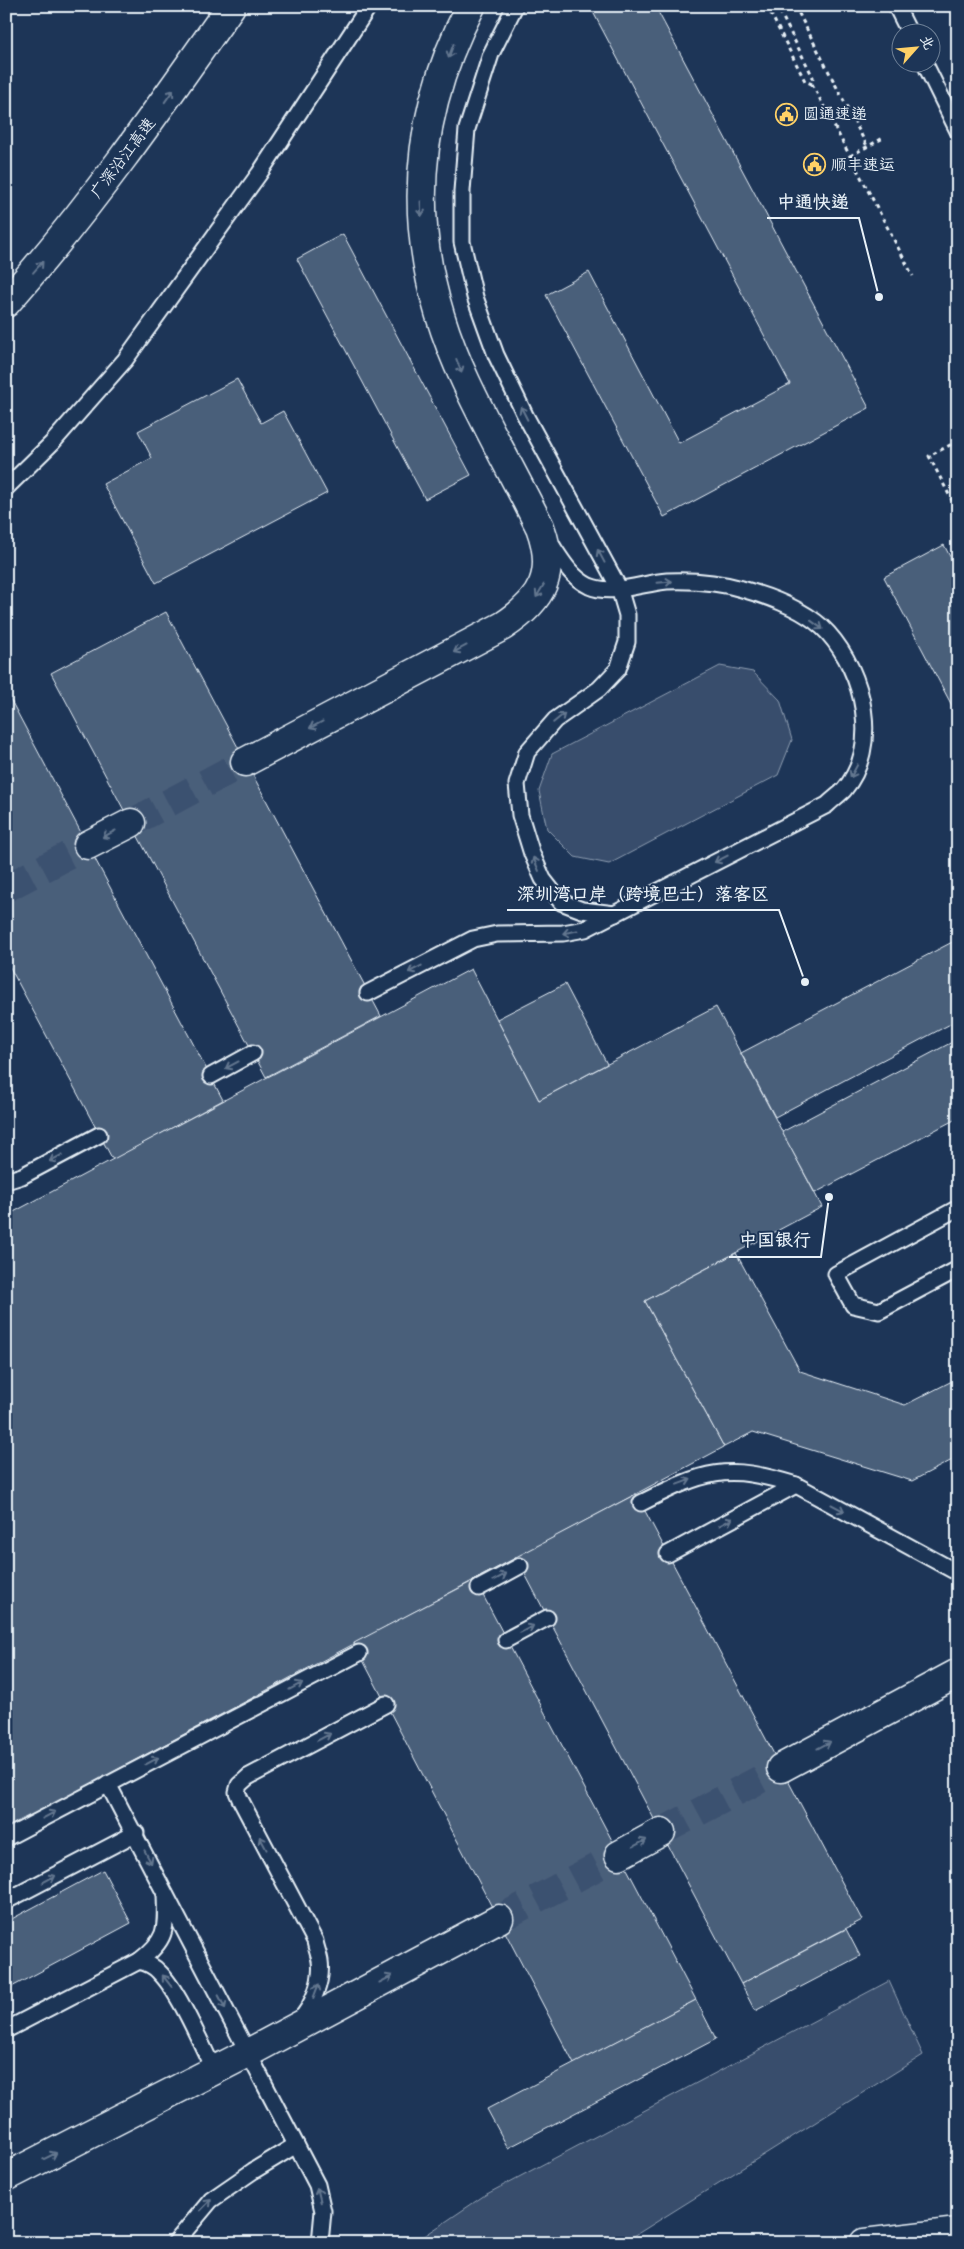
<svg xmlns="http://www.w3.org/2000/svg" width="964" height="2249" font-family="'Architects Daughter','LXGW WenKai TC',sans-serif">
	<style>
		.green { fill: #374d6c; stroke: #909fb2 }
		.building { fill: #495e7a; stroke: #e8f1f8 }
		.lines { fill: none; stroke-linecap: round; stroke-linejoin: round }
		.trunk-tunnel { stroke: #3b516f; stroke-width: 28; stroke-dasharray: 28 14; stroke-linecap: butt }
		.service-casing { stroke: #e8f1f8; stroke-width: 19 }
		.primary-casing { stroke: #e8f1f8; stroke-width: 31 }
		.trunk-casing { stroke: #e8f1f8; stroke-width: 31 }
		.motorway-casing { stroke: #e8f1f8; stroke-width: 31 }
		.path { stroke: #e8f1f8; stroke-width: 3; stroke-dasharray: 4 4; stroke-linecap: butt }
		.service { stroke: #1d3557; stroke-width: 15 }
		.primary { stroke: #1d3557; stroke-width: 28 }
		.trunk { stroke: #1d3557; stroke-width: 28 }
		.motorway { stroke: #1d3557; stroke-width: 28 }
		.oneway { stroke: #64778f }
		.labels { text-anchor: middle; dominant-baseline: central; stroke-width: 4; stroke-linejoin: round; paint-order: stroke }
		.poi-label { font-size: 16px; fill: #e8f1f8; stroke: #1d3557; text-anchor: start }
		.street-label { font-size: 16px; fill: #e8f1f8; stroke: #1d3557 }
		.leader { fill: none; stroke: #e8f1f8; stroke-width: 2 }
		.callout-dot { fill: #e8f1f8; stroke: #1d3557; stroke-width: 2 }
		.callout-label { font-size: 18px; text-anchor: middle; font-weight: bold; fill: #e8f1f8; stroke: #1d3557; stroke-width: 4; stroke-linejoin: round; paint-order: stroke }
	</style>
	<rect width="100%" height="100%" fill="#1d3557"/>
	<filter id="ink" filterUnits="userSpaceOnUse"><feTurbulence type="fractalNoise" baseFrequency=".02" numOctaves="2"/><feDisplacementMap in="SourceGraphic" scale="10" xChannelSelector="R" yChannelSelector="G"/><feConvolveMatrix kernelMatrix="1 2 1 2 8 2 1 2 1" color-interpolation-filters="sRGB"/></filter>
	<g filter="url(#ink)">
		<!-- green -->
		<g class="green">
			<polygon points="720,666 753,672 780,700 792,740 778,775 609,864 575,857 547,829 539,791 552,754"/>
			<polygon points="889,1981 923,2055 634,2236 622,2243 414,2243 485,2195"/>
		</g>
		<!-- building -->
		<g class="building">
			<polygon points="603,6 655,6 869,408 664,517 546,295 589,272 679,443 790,384 593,12"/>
			<polygon points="343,234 471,475 425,499 297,259"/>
			<polygon points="237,379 261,423 283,411 327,493 156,583 103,484 152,458 138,431"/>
			<polygon points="944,545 958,572 958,717 884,577"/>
			<polygon points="166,612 381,1016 266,1077 51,673"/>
			<polygon points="8,695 223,1100 113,1160 6,960 6,696"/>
			<polygon points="958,939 958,1020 775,1117 741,1053"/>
			<polygon points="471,969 539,1100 716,1007 757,1084 822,1207 645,1301 724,1447 6,1829 6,1216"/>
			<polygon points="565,984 607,1064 539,1100 497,1019"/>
			<polygon points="958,1039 958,1118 815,1193 782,1132"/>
			<polygon points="736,1253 800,1371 905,1405 958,1378 958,1457 912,1481 753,1432 724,1447 645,1301"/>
			<polygon points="636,1494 862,1920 741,1984 516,1557"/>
			<polygon points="475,1580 696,2000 574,2064 354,1643"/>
			<polygon points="103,1870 131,1923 6,1990 6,1922"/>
			<polygon points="846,1929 860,1956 755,2011 741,1984"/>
			<polygon points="696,2000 716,2039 508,2148 487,2109"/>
		</g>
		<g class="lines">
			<!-- trunk-tunnel -->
			<g class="trunk-tunnel">
				<polyline points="131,823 245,762"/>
				<polyline points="6,888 88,845"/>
				<polyline points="661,1832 781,1768"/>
				<polyline points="499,1919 619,1855"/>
			</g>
			<defs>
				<g id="service">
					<polyline points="515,6 491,54 467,129 462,191 462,242 475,297 496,355 525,415 619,588 627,615 627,642 618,669 599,689 555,720 527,752 517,784 520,815 532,854 543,879 561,902 582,910 615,914"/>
					<polyline points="896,6 909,32"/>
					<polyline points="924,62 958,131"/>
					<polyline points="6,488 52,443 125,360 259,174 369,6"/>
					<path d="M 368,993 L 473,939 L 497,934 L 563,933 L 585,929 L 827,805 C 832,800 839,795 844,790 C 881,746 864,673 828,633 C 808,611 771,597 742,589 C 718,582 693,580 667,581 C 643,583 612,596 589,586 C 570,577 560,557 549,541"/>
					<polyline points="211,1076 253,1053"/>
					<polyline points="6,1181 22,1176 99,1135"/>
					<polyline points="958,1208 836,1274 853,1305 879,1311 958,1269"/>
					<path d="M 641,1503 C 704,1471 726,1463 796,1485 L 958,1573"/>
					<polyline points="668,1554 796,1485"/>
					<polyline points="479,1588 520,1566"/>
					<polyline points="506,1640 547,1618"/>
					<polyline points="108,1784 317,2185 323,2211 320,2243"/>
					<polyline points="6,1838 359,1653"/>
					<polyline points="6,1901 136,1833"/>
					<path d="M 139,1961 C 168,1939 166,1929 165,1894"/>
					<path d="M 299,2021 C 312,2007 323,1981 320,1961 C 319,1954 316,1948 315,1941 L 240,1799 L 237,1792 L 239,1785 L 248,1777 L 386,1704"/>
					<path d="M 6,2030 L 139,1961 C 147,1963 154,1966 159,1972 C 179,1991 201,2044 214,2070"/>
					<polyline points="175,2243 211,2200 253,2171 296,2145"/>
				</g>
				<polyline id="primary" points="864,2243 958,2232"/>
				<g id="trunk">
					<path d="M 245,762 L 503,626 C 543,600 557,573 540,527 C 516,479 489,431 466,382 C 406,255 406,130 471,6"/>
					<polyline points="88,845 131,823"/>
					<polyline points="781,1768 958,1673"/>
					<polyline points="619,1855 661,1832"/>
					<polyline points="6,2177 248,2053 499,1919"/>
				</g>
				<path id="motorway" d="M 6,303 C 89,209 159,109 231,6"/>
			</defs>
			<!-- service casing -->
			<use href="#service" class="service-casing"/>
			<!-- primary casing -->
			<use href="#primary" class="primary-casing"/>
			<!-- trunk casing -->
			<use href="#trunk" class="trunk-casing"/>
			<!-- motorway casing -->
			<use href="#motorway" class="motorway-casing"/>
			<!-- path -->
			<g class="path">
				<polyline points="767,6 805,81 812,84 813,77 777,6"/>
				<polyline points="795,6 867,146"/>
				<polyline points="812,84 913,276"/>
				<polyline points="850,156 885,137"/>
				<polyline points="958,441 929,456 958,512"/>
				<polyline points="953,443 958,453"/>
			</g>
			<!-- service -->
			<use href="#service" class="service"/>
			<!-- primary -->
			<use href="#primary" class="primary"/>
			<!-- trunk -->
			<use href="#trunk" class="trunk"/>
			<!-- motorway -->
			<use href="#motorway" class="motorway"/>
		</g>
		<!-- one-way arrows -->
		<defs><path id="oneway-shaft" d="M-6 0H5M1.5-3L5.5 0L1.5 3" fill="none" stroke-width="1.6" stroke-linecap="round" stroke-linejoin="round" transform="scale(1.25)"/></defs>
		<g class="oneway">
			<use href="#oneway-shaft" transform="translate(451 51) rotate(110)"/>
			<use href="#oneway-shaft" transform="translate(169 96) rotate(-55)"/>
			<use href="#oneway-shaft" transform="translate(421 209) rotate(87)"/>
			<use href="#oneway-shaft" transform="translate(38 267) rotate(-49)"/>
			<use href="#oneway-shaft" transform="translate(459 366) rotate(69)"/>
			<use href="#oneway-shaft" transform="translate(524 413) rotate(-117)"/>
			<use href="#oneway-shaft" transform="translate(601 556) rotate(-118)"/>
			<use href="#oneway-shaft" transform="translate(665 582) rotate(-5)"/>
			<use href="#oneway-shaft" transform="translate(540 591) rotate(121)"/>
			<use href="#oneway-shaft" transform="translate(817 625) rotate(36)"/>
			<use href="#oneway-shaft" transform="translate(460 649) rotate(152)"/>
			<use href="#oneway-shaft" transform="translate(559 718) rotate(-39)"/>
			<use href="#oneway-shaft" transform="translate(316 725) rotate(152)"/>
			<use href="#oneway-shaft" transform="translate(854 771) rotate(118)"/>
			<use href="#oneway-shaft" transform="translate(109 834) rotate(152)"/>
			<use href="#oneway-shaft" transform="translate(721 859) rotate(153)"/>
			<use href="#oneway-shaft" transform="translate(536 864) rotate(-113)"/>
			<use href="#oneway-shaft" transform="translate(570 932) rotate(169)"/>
			<use href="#oneway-shaft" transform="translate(415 969) rotate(153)"/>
			<use href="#oneway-shaft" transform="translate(232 1065) rotate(152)"/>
			<use href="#oneway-shaft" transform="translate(56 1158) rotate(152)"/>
			<use href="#oneway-shaft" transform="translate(684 1482) rotate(-20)"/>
			<use href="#oneway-shaft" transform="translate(838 1508) rotate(28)"/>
			<use href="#oneway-shaft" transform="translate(726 1522) rotate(-28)"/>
			<use href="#oneway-shaft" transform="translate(500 1577) rotate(-28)"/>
			<use href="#oneway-shaft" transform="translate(527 1629) rotate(-28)"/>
			<use href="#oneway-shaft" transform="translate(296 1686) rotate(-28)"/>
			<use href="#oneway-shaft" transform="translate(324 1737) rotate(-28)"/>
			<use href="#oneway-shaft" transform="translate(824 1745) rotate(-28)"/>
			<use href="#oneway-shaft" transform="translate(152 1761) rotate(-28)"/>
			<use href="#oneway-shaft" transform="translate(49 1815) rotate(-28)"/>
			<use href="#oneway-shaft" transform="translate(263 1843) rotate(-118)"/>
			<use href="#oneway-shaft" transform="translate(640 1843) rotate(-28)"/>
			<use href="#oneway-shaft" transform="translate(148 1857) rotate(62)"/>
			<use href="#oneway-shaft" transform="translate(49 1879) rotate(-28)"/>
			<use href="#oneway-shaft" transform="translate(386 1979) rotate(-28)"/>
			<use href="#oneway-shaft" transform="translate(167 1981) rotate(-128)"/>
			<use href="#oneway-shaft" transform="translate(316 1991) rotate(-69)"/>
			<use href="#oneway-shaft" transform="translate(222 2002) rotate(63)"/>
			<use href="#oneway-shaft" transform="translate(50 2156) rotate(-26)"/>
			<use href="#oneway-shaft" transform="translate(319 2195) rotate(-104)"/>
			<use href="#oneway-shaft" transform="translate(206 2205) rotate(-46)"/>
		</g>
	</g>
	<!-- icons -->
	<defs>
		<symbol id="civic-ring" viewBox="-11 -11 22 22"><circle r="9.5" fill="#1d3557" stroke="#ffd166" stroke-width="1.5"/><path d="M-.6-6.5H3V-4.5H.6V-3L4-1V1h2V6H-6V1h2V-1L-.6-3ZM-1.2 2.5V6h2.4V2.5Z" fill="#ffd166"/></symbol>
	</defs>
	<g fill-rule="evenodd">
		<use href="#civic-ring" x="774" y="102" width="25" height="25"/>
		<use href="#civic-ring" x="802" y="152" width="25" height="25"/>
	</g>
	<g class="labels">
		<!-- poi labels -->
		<g class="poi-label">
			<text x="803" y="114">圆通速递</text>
			<text x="831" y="165">顺丰速运</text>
		</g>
		<!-- street labels -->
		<g class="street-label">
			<text transform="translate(123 158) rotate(-53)">广深沿江高速</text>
		</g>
	</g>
	<!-- callouts -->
	<path class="leader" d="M879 297L859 218H767M805 982L779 910H507M829 1197L821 1257H729"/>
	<g class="callout-dot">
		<circle cx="879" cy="297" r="5"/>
		<circle cx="805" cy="982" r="5"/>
		<circle cx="829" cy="1197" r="5"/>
	</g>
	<g class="callout-label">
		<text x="813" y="208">中通快递</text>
		<text x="643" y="900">深圳湾口岸（跨境巴士）落客区</text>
		<text x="775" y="1246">中国银行</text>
	</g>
	<!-- margin -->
	<rect width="964" height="2249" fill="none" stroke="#1d3557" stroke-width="25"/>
	<rect x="12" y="12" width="939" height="2224" fill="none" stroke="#e8f1f8" stroke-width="2" filter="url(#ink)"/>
	<!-- north arrow -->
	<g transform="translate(916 48) rotate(63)"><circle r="24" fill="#1d3557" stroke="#6e8097"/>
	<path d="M0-4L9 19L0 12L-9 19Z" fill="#ffd166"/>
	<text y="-8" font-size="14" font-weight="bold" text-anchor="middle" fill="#e8f1f8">北</text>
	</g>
</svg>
